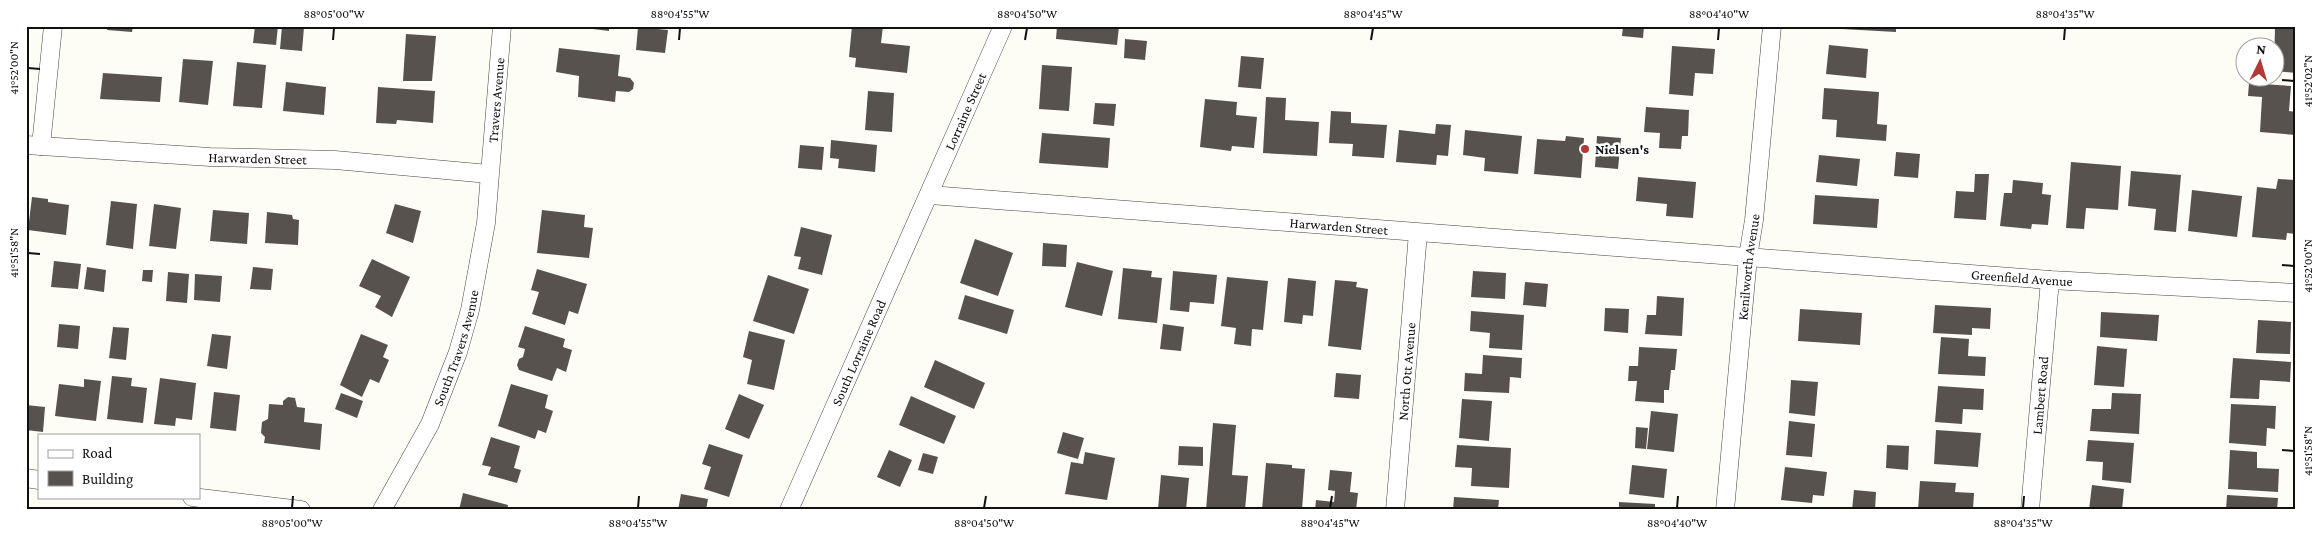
<svg xmlns="http://www.w3.org/2000/svg" width="2322" height="536" font-family="'Crimson Pro',serif">
	<style>
		.building { fill: #58524e }
		.lines { fill: none; stroke-linecap: round; stroke-linejoin: round }
		.minor-casing { stroke: #434343; stroke-width: 19 }
		.minor { stroke: #fff; stroke-width: 18 }
		.ticks { fill: none; stroke: #101010; stroke-width: 2 }
		.poi-dot { fill: #b13937; stroke: #fff; stroke-width: 2 }
		.labels { text-anchor: middle; dominant-baseline: central; stroke-width: 5; stroke-linejoin: round; paint-order: stroke }
		.street-label { font-size: 14px; fill: #101010; stroke: #fff }
		.poi-label { font-size: 14px; font-weight: bold; fill: #101010; stroke: #fff; text-anchor: start }
		.neatline { fill: none; stroke: #101010; stroke-width: 2 }
		.ticks-label { font-size: 12px; text-anchor: middle; fill: #101010 }
	</style>
	<rect width="100%" height="100%" fill="#fefdf5"/>
	<!-- building -->
	<g class="building">
		<polygon points="108,26 133,26 132,32 107,30"/>
		<polygon points="255,26 278,26 276,45 253,43"/>
		<polygon points="282,26 304,27 302,51 280,49"/>
		<polygon points="569,26 609,26 609,31"/>
		<polygon points="852,26 883,26 881,43 910,46 907,73 855,67 856,58 849,57"/>
		<polygon points="1057,26 1119,26 1117,45 1056,39"/>
		<polygon points="1623,26 1644,26 1643,38 1622,36"/>
		<polygon points="1842,26 1896,26 1896,32 1842,29"/>
		<polygon points="2275,26 2296,28 2296,73 2274,71"/>
		<polygon points="638,27 668,30 665,53 636,50"/>
		<polygon points="406,34 436,36 432,81 403,81"/>
		<polygon points="1125,39 1147,41 1145,60 1124,58"/>
		<polygon points="1829,45 1868,49 1866,78 1826,74"/>
		<polygon points="1672,46 1715,49 1713,74 1695,73 1693,96 1669,94"/>
		<polygon points="559,48 620,55 618,76 630,78 634,83 633,89 629,92 616,91 615,102 578,97 579,76 556,72"/>
		<polygon points="1241,56 1264,58 1261,89 1238,87"/>
		<polygon points="183,59 213,61 208,105 179,102"/>
		<polygon points="237,62 266,65 262,108 233,106"/>
		<polygon points="1042,65 1072,67 1069,111 1039,109"/>
		<polygon points="103,73 162,77 160,102 100,99"/>
		<polygon points="286,82 326,87 324,115 283,111"/>
		<polygon points="2249,83 2291,86 2289,111 2296,112 2296,135 2260,132 2262,97 2248,96"/>
		<polygon points="378,87 435,91 433,123 397,120 396,124 376,123"/>
		<polygon points="1824,88 1879,92 1877,124 1887,125 1886,141 1836,137 1837,120 1822,119"/>
		<polygon points="868,91 894,93 892,132 865,130"/>
		<polygon points="1266,97 1286,98 1285,120 1319,122 1317,156 1263,153"/>
		<polygon points="1205,99 1237,102 1236,115 1257,117 1254,148 1232,146 1231,151 1200,147"/>
		<polygon points="1095,103 1116,104 1114,126 1093,124"/>
		<polygon points="1646,107 1689,110 1688,136 1682,136 1681,149 1659,148 1660,133 1644,132"/>
		<polygon points="1331,111 1351,112 1351,123 1387,125 1384,158 1352,156 1353,144 1329,143"/>
		<polygon points="1436,124 1451,125 1448,156 1437,155 1436,165 1396,162 1399,130 1435,134"/>
		<polygon points="1465,130 1522,136 1518,174 1484,171 1485,158 1463,155"/>
		<polygon points="1042,133 1110,138 1108,168 1039,163"/>
		<polygon points="1566,136 1584,138 1581,178 1534,174 1537,139 1565,141"/>
		<polygon points="1597,136 1621,138 1618,169 1595,167"/>
		<polygon points="831,140 877,145 875,172 838,168 839,159 830,158"/>
		<polygon points="800,145 824,147 822,170 798,168"/>
		<polygon points="1896,152 1920,154 1918,178 1894,176"/>
		<polygon points="1819,155 1860,159 1857,186 1816,182"/>
		<polygon points="2071,162 2121,166 2118,210 2086,208 2084,229 2066,228"/>
		<polygon points="2131,171 2181,175 2176,232 2154,230 2156,209 2128,206"/>
		<polygon points="1975,174 1989,174 1986,220 1954,218 1956,191 1974,192"/>
		<polygon points="1638,177 1696,182 1693,218 1666,216 1667,204 1636,201"/>
		<polygon points="2278,179 2296,180 2296,234 2287,233 2286,240 2252,237 2257,187 2276,189"/>
		<polygon points="2013,180 2043,183 2042,194 2051,195 2048,225 2032,224 2031,229 2000,226 2004,193 2012,193"/>
		<polygon points="2192,190 2242,196 2237,237 2188,231"/>
		<polygon points="1815,195 1879,199 1877,228 1813,224"/>
		<polygon points="32,197 48,199 48,202 69,205 66,235 28,230"/>
		<polygon points="111,201 137,204 133,249 106,245"/>
		<polygon points="154,204 181,208 176,249 149,246"/>
		<polygon points="395,204 421,211 413,243 386,233"/>
		<polygon points="213,210 249,213 247,244 210,241"/>
		<polygon points="542,210 585,215 584,227 593,228 589,258 537,253"/>
		<polygon points="267,212 292,215 293,219 299,220 298,245 265,243"/>
		<polygon points="801,227 832,235 822,275 798,269 801,257 794,256"/>
		<polygon points="975,239 1013,253 998,296 960,283"/>
		<polygon points="1043,243 1067,245 1066,267 1042,266"/>
		<polygon points="372,259 410,277 392,317 375,307 381,296 359,286"/>
		<polygon points="54,261 81,264 78,289 51,287"/>
		<polygon points="1077,262 1113,271 1102,316 1065,307"/>
		<polygon points="87,267 106,270 104,292 84,289"/>
		<polygon points="253,267 273,269 271,290 250,289"/>
		<polygon points="1123,268 1152,271 1151,277 1162,278 1157,323 1118,319"/>
		<polygon points="537,269 587,284 578,314 569,311 565,325 532,314 539,292 531,290"/>
		<polygon points="143,270 153,270 152,282 142,281"/>
		<polygon points="1173,271 1217,275 1214,304 1190,302 1189,312 1170,310"/>
		<polygon points="1473,271 1506,273 1505,299 1471,297"/>
		<polygon points="168,272 189,274 187,303 166,301"/>
		<polygon points="195,274 222,276 220,302 194,300"/>
		<polygon points="768,275 809,289 794,334 753,321"/>
		<polygon points="1227,277 1268,281 1263,330 1252,329 1251,346 1234,344 1236,328 1221,326"/>
		<polygon points="1288,278 1316,281 1313,316 1303,315 1302,324 1284,322"/>
		<polygon points="1335,280 1357,282 1356,287 1368,289 1361,350 1328,346"/>
		<polygon points="1525,282 1548,284 1546,307 1523,305"/>
		<polygon points="965,295 1014,310 1007,334 958,319"/>
		<polygon points="1657,296 1684,298 1682,336 1645,334 1647,315 1656,315"/>
		<polygon points="1935,305 1991,308 1990,329 1972,328 1972,335 1933,333"/>
		<polygon points="1605,308 1629,309 1628,333 1604,331"/>
		<polygon points="1800,309 1862,313 1860,345 1798,341"/>
		<polygon points="1471,311 1524,315 1522,350 1489,348 1490,333 1470,331"/>
		<polygon points="2101,312 2159,315 2157,341 2100,337"/>
		<polygon points="2258,320 2291,322 2290,354 2256,353"/>
		<polygon points="59,324 80,326 78,349 57,347"/>
		<polygon points="1163,324 1184,327 1181,351 1160,349"/>
		<polygon points="525,326 565,339 563,347 572,350 566,372 557,368 552,381 519,370 517,365 519,359 523,357 525,349 518,347"/>
		<polygon points="113,327 129,328 126,360 109,358"/>
		<polygon points="749,331 785,340 774,390 747,384 752,360 743,357"/>
		<polygon points="212,334 231,336 227,369 207,366"/>
		<polygon points="361,334 388,345 383,357 389,360 379,383 370,379 362,397 340,385"/>
		<polygon points="1941,337 1969,339 1968,356 1986,357 1985,376 1938,374"/>
		<polygon points="2097,346 2127,349 2124,387 2094,385"/>
		<polygon points="1639,347 1677,349 1675,370 1671,370 1669,390 1664,390 1664,403 1635,401 1637,381 1628,381 1629,366 1638,366"/>
		<polygon points="1483,355 1522,358 1521,378 1510,377 1509,393 1464,391 1465,373 1482,374"/>
		<polygon points="2233,358 2291,362 2290,382 2260,380 2259,399 2230,398"/>
		<polygon points="935,360 985,383 974,409 924,387"/>
		<polygon points="1336,373 1361,375 1359,399 1334,397"/>
		<polygon points="112,376 132,378 131,386 147,388 143,423 107,419"/>
		<polygon points="160,378 196,383 192,420 176,418 175,426 154,424"/>
		<polygon points="84,379 101,381 96,421 55,416 59,384 84,387"/>
		<polygon points="1791,380 1818,382 1815,416 1789,413"/>
		<polygon points="511,384 548,395 545,408 553,411 546,433 538,430 535,439 498,426"/>
		<polygon points="1938,386 1984,389 1983,410 1963,409 1962,424 1935,422"/>
		<polygon points="214,392 240,395 236,431 210,428"/>
		<polygon points="341,393 363,401 357,418 335,409"/>
		<polygon points="2112,393 2141,394 2139,434 2090,431 2092,409 2111,409"/>
		<polygon points="739,394 764,405 749,439 725,429"/>
		<polygon points="911,396 956,416 944,444 899,425"/>
		<polygon points="288,397 295,398 297,407 305,408 304,422 322,424 320,450 264,443 265,437 261,433 262,422 268,419 269,404 283,405 283,401"/>
		<polygon points="1462,399 1492,401 1489,441 1459,438"/>
		<polygon points="2231,404 2276,406 2275,429 2267,428 2266,446 2229,443"/>
		<polygon points="26,405 45,407 43,432 26,430"/>
		<polygon points="1651,411 1678,414 1674,452 1647,449"/>
		<polygon points="1789,421 1815,424 1812,457 1786,455"/>
		<polygon points="1213,423 1236,425 1232,475 1248,476 1245,510 1206,510"/>
		<polygon points="1636,427 1648,428 1646,449 1635,448"/>
		<polygon points="1936,430 1981,433 1978,467 1934,464"/>
		<polygon points="1063,432 1084,438 1078,459 1057,453"/>
		<polygon points="491,437 520,446 514,468 521,470 517,483 488,475 491,467 482,465"/>
		<polygon points="2088,440 2134,443 2131,483 2102,480 2103,462 2086,461"/>
		<polygon points="709,444 743,455 729,497 704,489 711,467 702,464"/>
		<polygon points="1457,445 1511,448 1509,488 1471,486 1472,468 1455,467"/>
		<polygon points="1887,445 1909,446 1908,470 1886,468"/>
		<polygon points="1179,446 1203,447 1203,466 1178,465"/>
		<polygon points="889,450 912,460 900,487 877,477"/>
		<polygon points="2230,450 2257,452 2257,468 2279,469 2278,492 2228,489"/>
		<polygon points="1085,452 1115,458 1107,500 1065,494 1071,462 1083,464"/>
		<polygon points="923,453 938,457 933,474 918,470"/>
		<polygon points="1266,463 1292,465 1292,468 1305,469 1302,510 1262,510"/>
		<polygon points="1632,465 1667,469 1664,498 1629,494"/>
		<polygon points="1785,467 1827,472 1824,496 1813,495 1812,503 1781,500"/>
		<polygon points="1330,470 1352,472 1350,492 1358,493 1356,510 1315,510 1316,500 1334,502 1335,491 1328,490"/>
		<polygon points="1161,475 1189,478 1186,510 1158,509"/>
		<polygon points="1920,481 1956,483 1955,492 1974,493 1973,510 1918,510"/>
		<polygon points="2092,485 2124,489 2122,510 2089,510"/>
		<polygon points="1854,490 1876,492 1875,510 1852,510"/>
		<polygon points="463,493 508,505 507,510 459,510"/>
		<polygon points="681,494 708,499 706,510 678,510"/>
		<polygon points="2227,495 2278,498 2277,510 2226,510"/>
		<polygon points="1454,497 1499,500 1498,510 1453,510"/>
		<polygon points="1619,502 1655,504 1655,510 1619,510"/>
	</g>
	<g class="lines">
		<defs>
			<g id="minor">
				<path id="s1" d="M 26,145 L 210,157 L 335,160 L 489,174"/>
				<polyline points="41,146 53,26"/>
				<path id="s2" d="M 930,195 L 2050,280 L 2296,293"/>
				<polyline points="26,478 39,480"/>
				<polyline points="192,497 301,510"/>
				<path id="s3" d="M 382,510 L 430,424 L 458,352 L 470,310 L 486,223 L 502,26"/>
				<path id="s4" d="M 789,510 L 1003,26"/>
				<path id="s5" d="M 1395,510 L 1418,233"/>
				<path id="s6" d="M 1725,510 L 1748,257 L 1754,220 L 1772,26"/>
				<path id="s7" d="M 2030,510 L 2050,280"/>
			</g>
		</defs>
		<!-- minor casing -->
		<use href="#minor" class="minor-casing"/>
		<!-- minor -->
		<use href="#minor" class="minor"/>
	</g>
	<!-- ticks -->
	<path class="ticks" d="M 333,40 L 334,28M 679,40 L 680,28M 1025,40 L 1027,28M 1371,40 L 1373,28M 1718,40 L 1719,28M 2064,40 L 2065,28M 28,68 L 40,69M 2282,80 L 2294,81M 28,253 L 40,254M 2282,265 L 2294,266M 2282,450 L 2294,451M 292,508 L 293,496M 638,508 L 639,496M 984,508 L 986,496M 1330,508 L 1332,496M 1677,508 L 1678,496M 2023,508 L 2024,496"/>
	<!-- markers -->
	<circle class="poi-dot" cx="1585" cy="149" r="5"/>
	<g class="labels">
		<!-- street labels -->
		<g class="street-label">
			<text stroke="none"><textPath href="#s3" startOffset="431">Travers Avenue</textPath></text>
			<text stroke="none"><textPath href="#s4" startOffset="436">Lorraine Street</textPath></text>
			<text stroke="none"><textPath href="#s1" startOffset="232">Harwarden Street</textPath></text>
			<text stroke="none"><textPath href="#s2" startOffset="410">Harwarden Street</textPath></text>
			<text stroke="none"><textPath href="#s6" startOffset="244">Kenilworth Avenue</textPath></text>
			<text stroke="none"><textPath href="#s2" startOffset="1095">Greenfield Avenue</textPath></text>
			<text stroke="none"><textPath href="#s3" startOffset="179">South Travers Avenue</textPath></text>
			<text stroke="none"><textPath href="#s4" startOffset="172">South Lorraine Road</textPath></text>
			<text stroke="none"><textPath href="#s5" startOffset="139">North Ott Avenue</textPath></text>
			<text stroke="none"><textPath href="#s7" startOffset="115">Lambert Road</textPath></text>
		</g>
		<!-- poi labels -->
		<g class="poi-label">
			<text x="1595" y="149">Nielsen's</text>
		</g>
	</g>
	<!-- border -->
	<rect width="2322" height="536" fill="none" stroke="#ffffff" stroke-width="55"/>
	<!-- legend -->
	<rect x="38" y="434" width="162" height="65" fill="#ffffff" stroke="#9f9f9f"/>
	<rect x="48" y="450" width="25" height="8" fill="#ffffff" stroke="#9f9f9f"/>
	<text x="82" y="458" font-size="15" fill="#101010">Road</text>
	<rect x="48" y="471" width="25" height="15" fill="#58524e" stroke="#9f9f9f"/>
	<text x="82" y="484" font-size="15" fill="#101010">Building</text>
	<!-- north arrow -->
	<g transform="translate(2260 62) rotate(5)"><circle r="24" fill="#ffffff" stroke="#9f9f9f"/>
	<path d="M0-4L9 19L0 12L-9 19Z" fill="#b13937"/>
	<text y="-8" font-size="14" font-weight="bold" text-anchor="middle" fill="#101010">N</text>
	</g>
	<rect x="28" y="28" width="2266" height="480" class="neatline"/>
	<g class="ticks-label">
		<text x="334" y="18">88°05'00"W</text>
		<text x="680" y="18">88°04'55"W</text>
		<text x="1027" y="18">88°04'50"W</text>
		<text x="1373" y="18">88°04'45"W</text>
		<text x="1719" y="18">88°04'40"W</text>
		<text x="2065" y="18">88°04'35"W</text>
		<text transform="translate(14 68) rotate(-90)" y="4">41°52'00"N</text>
		<text transform="translate(2308 81) rotate(-90)" y="4">41°52'02"N</text>
		<text transform="translate(14 253) rotate(-90)" y="4">41°51'58"N</text>
		<text transform="translate(2308 266) rotate(-90)" y="4">41°52'00"N</text>
		<text transform="translate(2308 451) rotate(-90)" y="4">41°51'58"N</text>
		<text x="292" y="527">88°05'00"W</text>
		<text x="638" y="527">88°04'55"W</text>
		<text x="984" y="527">88°04'50"W</text>
		<text x="1330" y="527">88°04'45"W</text>
		<text x="1677" y="527">88°04'40"W</text>
		<text x="2023" y="527">88°04'35"W</text>
	</g>
</svg>
